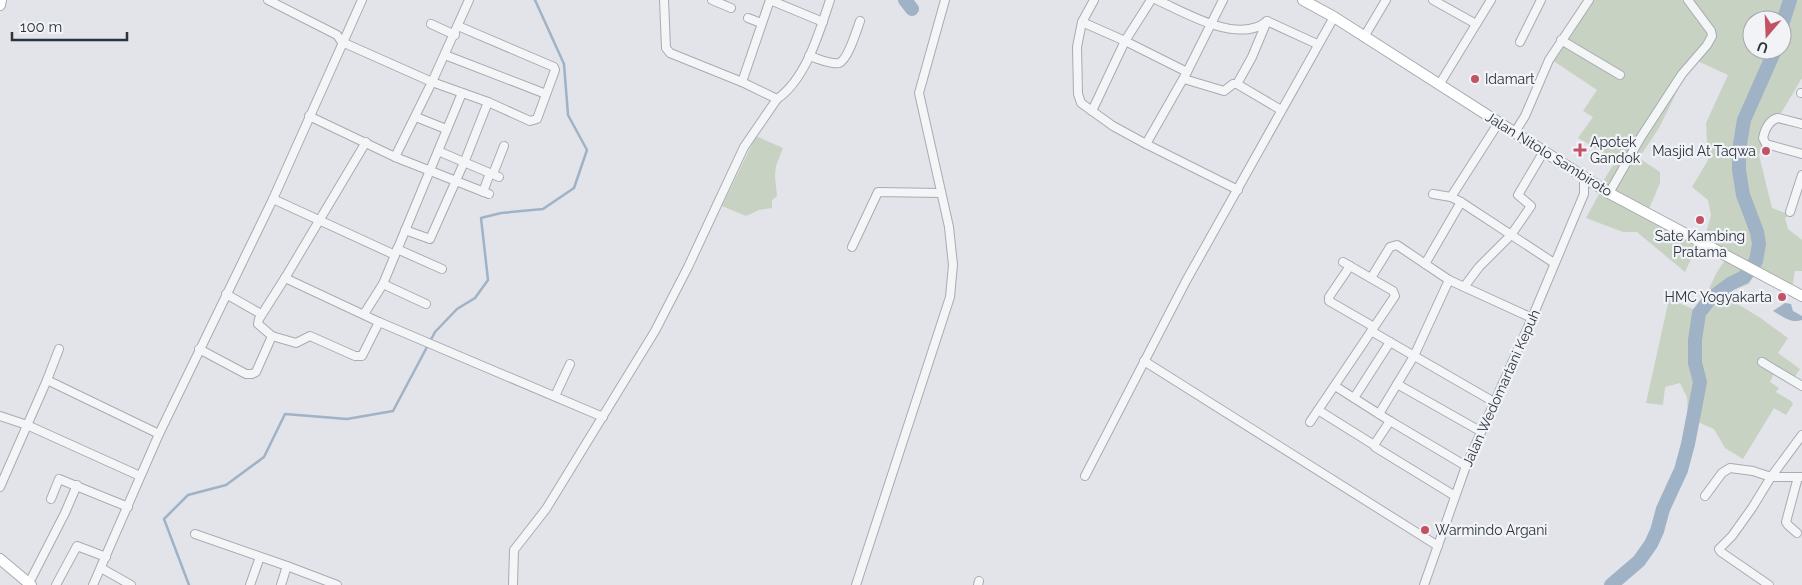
<svg xmlns="http://www.w3.org/2000/svg" width="1802" height="585" font-family="Raleway,sans-serif">
	<style>
		.green { fill: #c7d2c3; fill-rule: evenodd }
		.water { fill: #a0b2c5 }
		.lines { fill: none; stroke-linecap: round; stroke-linejoin: round }
		.stream { stroke: #a0b2c5; stroke-width: 2.5 }
		.river { stroke: #a0b2c5; stroke-width: 14 }
		.street-casing { stroke: #a7abb3; stroke-width: 10 }
		.secondary-casing { stroke: #a7abb3; stroke-width: 12 }
		.street { stroke: #f4f5f7; stroke-width: 8 }
		.secondary { stroke: #fff; stroke-width: 10 }
		.poi-dot { fill: #c25264; stroke: #f1f3f6; stroke-width: 2 }
		.labels { text-anchor: middle; dominant-baseline: central; stroke-width: 4.5; stroke-linejoin: round; paint-order: stroke }
		.poi-label { font-size: 14px; fill: #2b333f; stroke: #f1f3f6; text-anchor: start }
		.street-label { font-size: 14px; fill: #2b333f; stroke: #f1f3f6 }
	</style>
	<rect width="100%" height="100%" fill="#e2e4e9"/>
	<!-- green -->
	<g class="green">
		<path d="M 1589,0 L 1802,0 L 1802,78 L 1762,145 L 1759,155 L 1772,208 L 1790,215 L 1785,218 L 1788,229 L 1802,240 L 1802,271 L 1795,271 L 1792,289 L 1757,270 L 1749,284 L 1733,290 L 1728,298 L 1762,319 L 1788,338 L 1778,353 L 1800,369 L 1792,381 L 1775,371 L 1770,382 L 1779,388 L 1776,392 L 1791,401 L 1793,404 L 1786,415 L 1774,408 L 1743,459 L 1725,448 L 1714,429 L 1688,418 L 1687,397 L 1680,383 L 1665,387 L 1663,405 L 1646,403 L 1669,299 L 1698,311 L 1717,272 L 1729,254 L 1704,240 L 1711,215 L 1708,200 L 1692,187 L 1708,160 L 1706,123 L 1728,75 L 1693,59 L 1659,128 L 1639,158 L 1660,172 L 1660,183 L 1649,209 L 1617,192 L 1601,185 L 1616,160 L 1578,138 L 1593,117 L 1583,111 L 1597,90 L 1552,60 ZM 1752,20 L 1782,20 L 1782,50 L 1752,50 Z"/>
		<polygon points="756,136 783,148 776,166 775,176 777,196 772,200 772,208 759,210 746,216 722,206"/>
		<polygon points="1599,194 1609,195 1699,242 1685,272 1637,232 1623,232 1586,218"/>
	</g>
	<!-- water -->
	<path class="water" d="M 1785,303 L 1791,304 L 1793,311 L 1802,316 L 1802,320 C 1791,324 1782,316 1773,311 Z"/>
	<g class="lines">
		<!-- stream -->
		<polyline class="stream" points="189,585 164,519 188,495 226,485 264,457 285,414 347,419 393,411 435,332 457,309 475,298 488,280 481,218 501,213 543,209 574,188 587,150 568,115 564,64 535,0"/>
		<!-- river -->
		<g class="river">
			<polyline points="905,0 912,9"/>
			<polyline points="1782,25 1790,0"/>
			<polyline points="1611,585 1639,561 1651,544 1657,531 1663,509 1681,470 1688,444 1700,382 1695,363 1695,340 1699,313 1710,299 1730,284 1744,277 1756,261 1759,244 1757,232 1743,195 1739,170 1739,150 1744,120 1775,50"/>
		</g>
		<defs>
			<g id="street">
				<polyline points="268,0 337,35 342,42 432,82 469,0"/>
				<polyline points="664,0 666,48 670,53 742,82 770,0"/>
				<polyline points="712,0 731,8"/>
				<polyline points="770,0 823,22"/>
				<polyline points="1094,0 1082,22 1077,47 1078,94 1081,103 1113,126 1146,144"/>
				<path d="M 1157,0 C 1184,12 1227,38 1257,27 C 1261,26 1264,23 1267,21 L 1317,44"/>
				<polyline points="1223,0 1187,72 1146,144 1238,190"/>
				<polyline points="1433,0 1476,24"/>
				<polyline points="748,18 761,23"/>
				<polyline points="1082,22 1125,41 1187,72"/>
				<polyline points="431,24 455,35"/>
				<polyline points="1364,37 1386,0"/>
				<polyline points="1561,40 1620,75"/>
				<polyline points="1520,42 1541,0"/>
				<polyline points="445,55 546,94"/>
				<path d="M 809,56 C 817,58 831,65 839,63 C 848,60 857,29 860,21"/>
				<polyline points="1184,79 1224,91 1233,84 1237,84 1281,110"/>
				<path d="M 742,82 L 777,99 C 806,79 819,33 830,0"/>
				<polyline points="1237,84 1252,57 1267,21"/>
				<polyline points="1439,85 1491,0"/>
				<polyline points="1801,93 1802,93"/>
				<polyline points="1092,111 1125,41 1151,0"/>
				<polyline points="309,116 395,157 489,194"/>
				<polyline points="416,117 446,129"/>
				<path d="M 1802,124 L 1778,118 C 1769,120 1765,129 1763,138 L 1766,144 L 1802,154"/>
				<polyline points="1515,132 1525,116 1549,60 1589,0"/>
				<polyline points="438,151 499,177"/>
				<polyline points="395,157 432,82 488,102 530,121 537,119 555,70 554,67 458,26"/>
				<polyline points="493,174 504,146"/>
				<polyline points="483,192 490,173"/>
				<polyline points="1609,193 1641,137 1682,74 1707,45 1712,36 1711,31 1688,0"/>
				<polyline points="1433,194 1451,197 1461,202 1554,263"/>
				<polyline points="1451,197 1499,122"/>
				<polyline points="273,199 395,255 462,93"/>
				<polyline points="1790,212 1802,175"/>
				<polyline points="405,230 430,239 466,158 488,102"/>
				<polyline points="852,247 878,192 941,193"/>
				<polyline points="397,249 442,269"/>
				<polyline points="1425,264 1461,202"/>
				<polyline points="1350,266 1329,297 1329,301 1374,327"/>
				<polyline points="285,278 379,322 603,417"/>
				<polyline points="1371,278 1390,247 1397,245 1449,280 1532,318"/>
				<polyline points="383,284 426,304"/>
				<polyline points="1464,287 1479,267 1511,235 1531,206 1518,195 1544,151"/>
				<polyline points="226,294 261,314"/>
				<polyline points="364,314 383,284 395,255"/>
				<polyline points="1371,331 1494,402"/>
				<polyline points="272,336 296,343 310,336 355,356 362,356 379,322"/>
				<polyline points="199,349 246,374 252,374 256,372 272,336 258,324 259,319 285,278 366,142"/>
				<polyline points="1144,361 1438,546"/>
				<polyline points="1762,362 1802,386"/>
				<polyline points="47,380 159,434"/>
				<polyline points="1397,384 1480,431"/>
				<polyline points="1335,386 1390,421 1466,466"/>
				<polyline points="555,396 570,364"/>
				<polyline points="1354,398 1390,342"/>
				<polyline points="1318,410 1374,445 1390,421"/>
				<polyline points="1379,414 1414,356 1449,280"/>
				<polyline points="0,416 27,425 140,476"/>
				<polyline points="1310,422 1395,296 1393,291 1343,262"/>
				<polyline points="1374,445 1375,447 1455,496"/>
				<polyline points="1085,476 1186,281 1334,17"/>
				<polyline points="0,487 47,380 59,349"/>
				<polyline points="1705,496 1722,473 1730,468 1753,471 1771,477 1802,477"/>
				<polyline points="51,499 59,479 128,507"/>
				<polyline points="1797,533 1788,525 1786,522 1798,477"/>
				<polyline points="195,534 287,566 337,585"/>
				<polyline points="101,568 131,585"/>
				<polyline points="29,583 65,513 77,485"/>
				<polyline points="56,585 77,546 106,557"/>
				<polyline points="93,585 159,434 273,199 362,0"/>
				<polyline points="250,585 260,557"/>
				<polyline points="281,585 287,566"/>
				<polyline points="513,585 514,550 546,509 655,331 688,267 744,147 777,99"/>
				<polyline points="856,585 950,297 953,265 949,227 919,93 945,0"/>
				<polyline points="978,585 979,581"/>
				<polyline points="1424,585 1466,466 1532,318 1584,194 1584,177"/>
				<polyline points="1769,585 1721,552 1719,549 1732,536 1752,508 1771,477 1802,435"/>
			</g>
			<g id="secondary">
				<polyline points="1303,0 1334,17 1609,193 1802,296"/>
				<polyline points="0,5 1,0"/>
				<polyline points="0,559 31,585"/>
			</g>
		</defs>
		<!-- street casing -->
		<use href="#street" class="street-casing"/>
		<!-- secondary casing -->
		<use href="#secondary" class="secondary-casing"/>
		<!-- street -->
		<use href="#street" class="street"/>
		<!-- secondary -->
		<use href="#secondary" class="secondary"/>
	</g>
	<!-- markers -->
	<g class="poi-dot">
		<circle cx="1475" cy="79" r="5"/>
		<path d="M1577.5 142.5h5v5h5v5h-5v5h-5v-5h-5v-5h5z"/>
		<circle cx="1766" cy="151" r="5"/>
		<circle cx="1700" cy="220" r="5"/>
		<circle cx="1782" cy="297" r="5"/>
		<circle cx="1425" cy="530" r="5"/>
	</g>
	<g class="labels">
		<!-- poi labels -->
		<g class="poi-label">
			<text x="1485" y="79">Idamart</text>
			<text x="1590" y="142">Apotek<tspan x="1590" dy="16">Gandok</tspan></text>
			<text x="1756" y="151" text-anchor="end">Masjid At Taqwa</text>
			<text x="1700" y="236" text-anchor="middle">Sate Kambing<tspan x="1700" dy="16">Pratama</tspan></text>
			<text x="1772" y="297" text-anchor="end">HMC Yogyakarta</text>
			<text x="1435" y="530">Warmindo Argani</text>
		</g>
		<!-- street labels -->
		<g class="street-label">
			<text transform="translate(1549 154) rotate(32)">Jalan Nitolo Sambiroto</text>
			<text transform="translate(1501 388) rotate(-66)">Jalan Wedomartani Kepuh</text>
		</g>
	</g>
	<!-- north arrow -->
	<g transform="translate(1767 35) rotate(199)"><circle r="24" fill="#f1f3f6" stroke="#a2a6ad"/>
	<path d="M0-4L9 19L0 12L-9 19Z" fill="#c25264"/>
	<text y="-8" font-size="14" font-weight="bold" text-anchor="middle" fill="#2b333f">U</text>
	</g>
	<!-- scale -->
	<path d="M12 32v8h115v-8" fill="none" stroke="#2b333f" stroke-width="2.5"/>
	<text x="20" y="32" font-size="15" fill="#2b333f" stroke="#f1f3f6" stroke-width="4" paint-order="stroke">100 m</text>
</svg>
